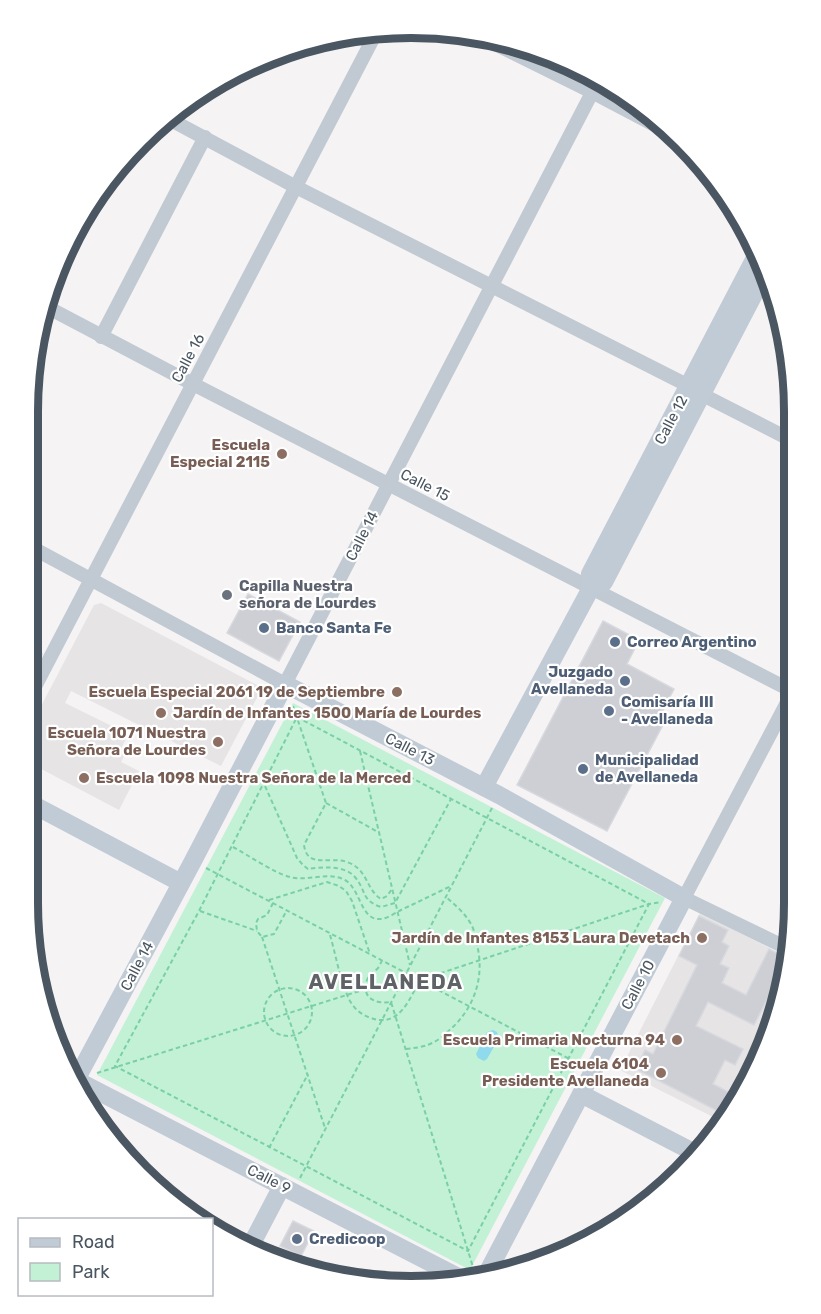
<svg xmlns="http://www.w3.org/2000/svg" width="821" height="1314" font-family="Rubik,sans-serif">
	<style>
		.education { fill: #e6e4e5 }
		.green { fill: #c3f1d5 }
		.water { fill: #90daee }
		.building { fill: #cdcfd5; stroke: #d7d9de; stroke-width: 1.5 }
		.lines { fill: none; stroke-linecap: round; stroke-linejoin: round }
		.path { stroke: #7ad0a6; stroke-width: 2; stroke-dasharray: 4.5 3; stroke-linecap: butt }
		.street { stroke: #c1cad2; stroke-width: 14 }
		.secondary { stroke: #c1cbd6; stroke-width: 18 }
		.education-dot { fill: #8d6e63; stroke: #fff; stroke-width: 2 }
		.worship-dot { fill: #6b7280; stroke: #fff; stroke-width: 2 }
		.service-dot { fill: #5c6f8a; stroke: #fff; stroke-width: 2 }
		.labels { text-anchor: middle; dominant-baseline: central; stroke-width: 4.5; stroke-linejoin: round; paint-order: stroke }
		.street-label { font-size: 15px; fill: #4a5661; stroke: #fff }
		.education-label { font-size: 15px; font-weight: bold; fill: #785e54; stroke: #fff; text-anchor: end }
		.worship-label { font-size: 15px; font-weight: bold; fill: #5b616d; stroke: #fff; text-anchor: start }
		.service-label { font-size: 15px; font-weight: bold; fill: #4e5e75; stroke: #fff; text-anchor: start }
		.district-label { font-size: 21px; font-weight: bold; letter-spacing: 1.5px; fill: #5f6368; stroke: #fff }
		.rim { fill: none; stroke: #4a5661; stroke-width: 8 }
	</style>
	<rect width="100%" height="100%" fill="#f5f3f3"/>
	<!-- education -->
	<g class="education">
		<polygon points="101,603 257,685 260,692 221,766 71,691 65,703 128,734 121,749 126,752 121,762 139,771 119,810 28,762 28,731 94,605"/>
		<polygon points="700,913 789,958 765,1050 723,1122 620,1070"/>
	</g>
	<!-- green -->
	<polygon class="green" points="293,703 665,898 470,1270 97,1075"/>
	<!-- water -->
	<polygon class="water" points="493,1030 497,1032 499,1038 487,1059 484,1061 478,1058 476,1054 487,1032"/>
	<!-- building -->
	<g class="building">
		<polygon points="248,594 300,622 279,661 227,633"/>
		<polygon points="603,621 639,640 627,664 674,689 660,716 666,719 607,831 517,785"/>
		<polygon points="29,646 42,654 28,680 28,654"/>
		<polygon points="699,916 728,930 722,942 729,946 720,964 729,968 722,983 746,995 769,949 788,959 754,1025 708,1002 696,1026 743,1049 735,1065 725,1060 713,1084 738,1097 727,1116 636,1069 645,1050 653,1054 697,965 679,956"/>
		<polygon points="293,1221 314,1231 301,1256 280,1246"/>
	</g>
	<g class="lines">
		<!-- path -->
		<g class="path">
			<path d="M 293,706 L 326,803 L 304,845 C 307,869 330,856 347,862 C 368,869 366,890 381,899 L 387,896 L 392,889"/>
			<polygon points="297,717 649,904 468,1251 115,1066 199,911"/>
			<polyline points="360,751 410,965"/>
			<path d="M 265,786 L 297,858 L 303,865 L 308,869 C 322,867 343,865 354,876 C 367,890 360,900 381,907 L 395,903 L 451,799"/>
			<polyline points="326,803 378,832"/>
			<path d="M 233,847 C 248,855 274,873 290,877 C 308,882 328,871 345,880 C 360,888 361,921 380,919 C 387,919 395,913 401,910 C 418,902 434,894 451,886"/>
			<polyline points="206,868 581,1065"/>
			<polyline points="269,900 327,882 339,886 346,891 352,901 370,954"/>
			<polyline points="273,903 267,915 258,919 256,923 257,931 262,937 274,934 287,910"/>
			<polyline points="200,911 257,931"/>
			<path d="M 330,935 C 336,955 340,982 350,1001 C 355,1010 362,1015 371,1018 C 399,1028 409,1000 420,980 L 649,904 L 661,902"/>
			<polyline points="262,937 325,1128"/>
			<path d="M 382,960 C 382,961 378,969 377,969 C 373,973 369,974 367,980 C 361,999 376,1004 391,1002 L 473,1267"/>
			<circle cx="288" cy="1012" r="24"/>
			<path d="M 406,1049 C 415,1048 424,1047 432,1043 C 441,1039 447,1032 454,1026 C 477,1003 485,972 476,941 C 475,935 474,929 471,924 C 464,912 455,905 446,897"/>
			<polyline points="97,1073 366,989"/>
			<polyline points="269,1148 308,1074"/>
			<polyline points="300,1178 492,808"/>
		</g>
		<!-- street -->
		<g class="street">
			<polyline points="483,38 592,92 666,131"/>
			<polyline points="171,120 296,187 689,386 701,394 793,441"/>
			<polyline points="45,306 193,384 792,691"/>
			<polyline points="101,337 205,137"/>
			<polyline points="29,546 285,684 597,83"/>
			<polyline points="28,700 377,31"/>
			<polyline points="791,950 684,898 792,693"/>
		</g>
		<!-- secondary -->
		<g class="secondary">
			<polyline points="591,588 604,582 765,273"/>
			<polyline points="484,787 591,588 590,574 757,254"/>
			<polyline points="28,802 181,883"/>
			<polyline points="581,1094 697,1154"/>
			<polyline points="250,1247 282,1186"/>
			<polyline points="464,1280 76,1080 193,861 285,684 499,795 684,898 485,1277"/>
		</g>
	</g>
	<!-- markers -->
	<g class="education-dot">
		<circle cx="282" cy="454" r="6"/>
		<circle cx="397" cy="692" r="6"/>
		<circle cx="161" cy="713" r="6"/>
		<circle cx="218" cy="742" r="6"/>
		<circle cx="84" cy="778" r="6"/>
		<circle cx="702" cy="938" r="6"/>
		<circle cx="677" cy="1040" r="6"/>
		<circle cx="661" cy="1073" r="6"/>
	</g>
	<circle class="worship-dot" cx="227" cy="595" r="6"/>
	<g class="service-dot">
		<circle cx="264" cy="628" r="6"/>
		<circle cx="615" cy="642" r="6"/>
		<circle cx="625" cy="681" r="6"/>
		<circle cx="609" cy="711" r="6"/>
		<circle cx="583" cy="769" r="6"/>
		<circle cx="297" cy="1239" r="6"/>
	</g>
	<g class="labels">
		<!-- street labels -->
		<g class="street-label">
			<text transform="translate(188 358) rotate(-62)">Calle 16</text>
			<text transform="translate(671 420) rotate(-62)">Calle 12</text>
			<text transform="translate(425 485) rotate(27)">Calle 15</text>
			<text transform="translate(362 536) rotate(-63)">Calle 14</text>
			<text transform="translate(410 749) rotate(27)">Calle 13</text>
			<text transform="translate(137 966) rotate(-62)">Calle 14</text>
			<text transform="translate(638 985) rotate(-62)">Calle 10</text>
			<text transform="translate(269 1179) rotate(27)">Calle 9</text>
		</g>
		<!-- education labels -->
		<g class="education-label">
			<text x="270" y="445">Escuela<tspan x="270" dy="17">Especial 2115</tspan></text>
			<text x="385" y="692">Escuela Especial 2061 19 de Septiembre</text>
			<text x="173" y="713" text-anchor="start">Jardín de Infantes 1500 María de Lourdes</text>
			<text x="206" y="733">Escuela 1071 Nuestra<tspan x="206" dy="17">Señora de Lourdes</tspan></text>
			<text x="96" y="778" text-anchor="start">Escuela 1098 Nuestra Señora de la Merced</text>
			<text x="690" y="938">Jardín de Infantes 8153 Laura Devetach</text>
			<text x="665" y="1040">Escuela Primaria Nocturna 94</text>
			<text x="649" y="1064">Escuela 6104<tspan x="649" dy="17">Presidente Avellaneda</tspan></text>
		</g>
		<!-- worship labels -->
		<g class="worship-label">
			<text x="239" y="586">Capilla Nuestra<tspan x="239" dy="17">señora de Lourdes</tspan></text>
		</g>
		<!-- service labels -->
		<g class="service-label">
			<text x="276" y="628">Banco Santa Fe</text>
			<text x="627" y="642">Correo Argentino</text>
			<text x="613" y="672" text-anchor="end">Juzgado<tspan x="613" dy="17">Avellaneda</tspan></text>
			<text x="621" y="702">Comisaría III<tspan x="621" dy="17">- Avellaneda</tspan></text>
			<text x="595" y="760">Municipalidad<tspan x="595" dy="17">de Avellaneda</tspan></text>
			<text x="309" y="1239">Credicoop</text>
		</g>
		<!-- district labels -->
		<g class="district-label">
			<text x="386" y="981">AVELLANEDA</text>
		</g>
	</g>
	<!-- crop -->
	<path d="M0 0H821V1314H0ZM411 38H411A373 373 0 0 1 784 411V903A373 373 0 0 1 411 1276H411A373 373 0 0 1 38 903V411A373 373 0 0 1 411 38Z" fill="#fff" fill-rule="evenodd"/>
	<path class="rim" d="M411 38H411A373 373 0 0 1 784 411V903A373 373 0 0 1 411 1276H411A373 373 0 0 1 38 903V411A373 373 0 0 1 411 38Z"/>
	<!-- legend -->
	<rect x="18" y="1218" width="195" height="78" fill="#ffffff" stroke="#b7bbc0" stroke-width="1.5"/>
	<rect x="30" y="1238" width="30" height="9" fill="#c1cbd6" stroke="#b7bbc0" stroke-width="1.5"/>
	<text x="72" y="1248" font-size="18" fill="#4a5661">Road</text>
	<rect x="30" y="1263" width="30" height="18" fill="#c3f1d5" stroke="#b7bbc0" stroke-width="1.5"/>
	<text x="72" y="1278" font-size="18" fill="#4a5661">Park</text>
</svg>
